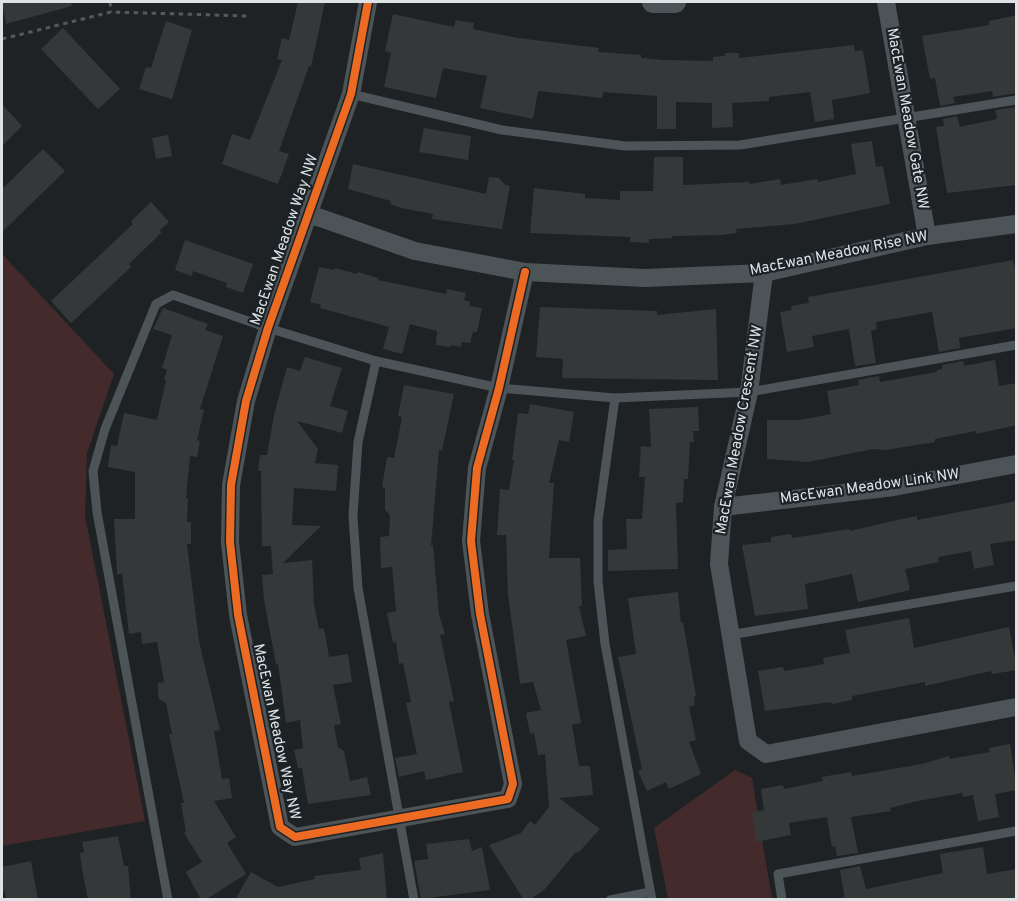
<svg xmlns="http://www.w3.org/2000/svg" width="1018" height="901" font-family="Overpass,sans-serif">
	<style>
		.green { fill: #452a2c }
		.building { fill: #343839 }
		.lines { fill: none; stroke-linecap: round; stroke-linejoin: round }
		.path { stroke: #54595c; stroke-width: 3; stroke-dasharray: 4.5 4.5; stroke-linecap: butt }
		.service { stroke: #4d5458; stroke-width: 9 }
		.minor { stroke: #4d5458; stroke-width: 18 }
		.tertiary { stroke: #4d5458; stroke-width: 22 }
		.cycleway-casing { stroke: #1b2327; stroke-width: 11 }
		.cycleway { stroke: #ed6a23; stroke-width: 8 }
		.labels { text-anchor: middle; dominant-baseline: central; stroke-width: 4.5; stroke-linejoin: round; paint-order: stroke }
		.street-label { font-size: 15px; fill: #dde2e5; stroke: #1b2327 }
	</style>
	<rect width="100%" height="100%" fill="#1e2224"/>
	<!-- green -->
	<g class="green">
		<polygon points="2,254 114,374 87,453 85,516 145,821 2,846"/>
		<polygon points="735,770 752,778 772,899 668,899 654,828"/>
	</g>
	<!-- building -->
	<g class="building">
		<polygon points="2,2 71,2 72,6 6,24"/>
		<polygon points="298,2 325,2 311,67 309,66 279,151 289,154 278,184 222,164 232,134 250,140 282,60 277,59 282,38 289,40"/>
		<polygon points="393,14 454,27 456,20 474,23 473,29 518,38 599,48 598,52 641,55 641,58 663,60 713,61 713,57 725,56 725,53 739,53 739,58 854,45 855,51 863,50 870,93 832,100 834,119 815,122 810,92 769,97 769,101 732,103 733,127 712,128 712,103 676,102 676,129 657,129 657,96 603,92 602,98 538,91 533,119 480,108 487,76 443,68 436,98 384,87 391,53 385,51"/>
		<polygon points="1017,15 1017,93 993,97 992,91 953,97 955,103 940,106 935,78 930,79 922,36 989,25 989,21"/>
		<polygon points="166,21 192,30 172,99 139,89 146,67 151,68"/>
		<polygon points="63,28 120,89 98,109 41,49"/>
		<polygon points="2,104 22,126 2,146"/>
		<polygon points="1017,107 1017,185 947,193 936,127 944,126 943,119 957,116 960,127 997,119 995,110"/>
		<polygon points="424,128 471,136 468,160 419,152"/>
		<polygon points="168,135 172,156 156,159 152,138"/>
		<polygon points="872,141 876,167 883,166 890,204 795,224 736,229 737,233 720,235 672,236 672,238 649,239 649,243 630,242 630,237 530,233 534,188 585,194 585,198 620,200 620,191 653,191 654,157 683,157 683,185 749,182 749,184 780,179 781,185 817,179 818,182 856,174 851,144"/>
		<polygon points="43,149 65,171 2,232 2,189"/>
		<polygon points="353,164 486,194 489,177 499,178 505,185 510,186 502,229 432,219 433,214 401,208 390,204 391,201 348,189"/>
		<polygon points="151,202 169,222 159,231 162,232 129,264 131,267 71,323 51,301 133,224 131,221"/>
		<polygon points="185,240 253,264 243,293 226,287 227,283 193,271 192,276 175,270"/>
		<polygon points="1013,260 1017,278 1017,328 959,338 960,348 939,352 932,312 876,322 877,329 871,331 876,363 855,366 849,329 812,336 814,347 787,352 780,312 792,310 791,306 809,303 808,297"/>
		<polygon points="319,267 334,270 335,268 357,274 358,272 378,278 378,280 446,294 447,289 466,293 464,300 470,302 469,306 482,308 477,332 473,332 470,343 462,342 461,347 451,345 450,347 436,345 437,331 410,324 402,354 383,349 389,327 320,308 321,305 310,302"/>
		<polygon points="540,307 657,311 657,315 716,309 718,380 562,378 563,359 536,357"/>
		<polygon points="163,308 208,324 205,330 223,336 200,409 204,410 197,440 200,441 197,457 190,456 186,498 188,498 187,522 191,522 191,544 187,544 199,641 220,730 214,731 222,779 229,778 232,798 214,801 236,837 227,843 246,874 205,900 201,900 186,872 202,862 184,833 186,832 181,803 184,803 169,734 172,734 166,703 159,699 158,693 158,683 164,682 157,642 142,644 141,632 129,634 122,574 117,574 114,519 135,519 135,472 108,467 111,445 117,446 124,413 157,420 166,381 164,380 167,370 162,368 172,335 153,329"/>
		<polygon points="305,357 342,368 330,406 348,411 342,433 297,421 318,449 315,463 338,465 336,491 294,488 292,525 321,526 283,563 312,560 314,604 319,629 323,628 325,633 329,657 348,654 352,682 333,685 341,724 334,725 338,747 344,751 350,781 367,777 371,795 308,804 302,768 298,768 294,750 303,748 300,720 286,723 278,664 276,664 264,600 262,575 273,574 271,546 262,546 261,471 258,471 260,455 267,455 274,415 287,367 300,371"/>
		<polygon points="995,360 999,386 1017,383 1017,425 976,434 976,431 935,439 935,442 886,450 873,449 808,462 767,459 767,420 800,420 831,414 827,391 859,385 858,380 879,376 880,382 937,372 937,370 942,369 942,365 963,361 964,366"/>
		<polygon points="404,385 454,394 442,451 439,450 431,546 433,545 439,614 445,634 440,635 454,701 449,702 463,772 426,780 424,771 399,777 395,758 417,754 406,703 411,702 403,663 399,664 396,642 393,643 387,613 396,611 392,567 381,568 380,537 389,536 390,515 385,510 385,488 382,487 387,457 394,458 402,417 398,416"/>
		<polygon points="530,404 574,412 569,442 559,440 549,483 554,483 549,558 580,558 582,606 579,606 586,636 566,640 581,723 572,725 579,766 590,766 593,795 559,798 600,829 578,853 576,852 544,890 529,900 524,900 489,845 521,833 530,821 535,825 549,807 545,754 538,755 534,733 530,734 526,713 541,710 533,682 520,684 508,595 506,535 497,535 500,489 509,490 514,460 512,460 518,413 528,414"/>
		<polygon points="698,407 699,431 693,431 694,442 690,442 688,479 684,479 683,502 676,503 678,569 608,571 608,550 627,549 626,519 642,519 645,477 639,477 641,446 651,447 649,409"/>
		<polygon points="1017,501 1017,540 990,544 994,565 974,569 971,551 938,557 939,562 905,569 910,590 858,602 852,574 805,584 808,609 755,616 742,545 771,542 771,537 791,534 792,538 850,529 850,531 897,520 917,516 917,520"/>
		<polygon points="678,592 681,623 683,622 696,696 694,697 695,705 689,707 696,740 689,742 701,774 669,789 666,782 647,791 638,771 642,769 618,657 636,654 628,598"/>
		<polygon points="909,618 914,648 1009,627 1017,670 992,674 991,671 925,686 925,682 852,696 852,700 832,704 831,702 765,711 758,671 783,667 784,671 824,664 823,658 850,653 845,630"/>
		<polygon points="1010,744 1017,790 995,794 999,817 978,821 973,795 963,797 962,793 918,801 890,808 891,811 851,817 858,853 837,856 835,846 832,847 827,817 789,823 791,835 756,842 752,812 764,810 761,789 783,785 784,789 823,781 822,777 851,772 852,776 922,764 949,756 949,759 990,752 989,748"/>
		<polygon points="118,836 124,866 128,866 131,900 88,900 81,863 80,853 84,852 82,842"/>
		<polygon points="469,839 472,851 482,847 490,890 421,899 414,861 428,859 426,844"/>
		<polygon points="983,847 987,874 1017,869 1017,900 845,900 840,870 860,866 866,889 943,873 940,854"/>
		<polygon points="383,853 387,900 235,900 251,872 278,887 315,879 314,876 361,870 359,858"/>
		<polygon points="31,861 38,900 6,900 5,891 2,892 2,867"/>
	</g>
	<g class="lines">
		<!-- path -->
		<g class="path">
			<polyline points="110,2 111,12"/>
			<polyline points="2,39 111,12 249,16"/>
		</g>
		<!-- service -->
		<g class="service">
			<polyline points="351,94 502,130 625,146 740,145 1016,100"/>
			<polyline points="376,361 358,442 353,516 358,588 414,900"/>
			<polyline points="615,398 598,521 598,581 605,644 652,900"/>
			<polyline points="730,635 1016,586"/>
			<polyline points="168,900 97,512 93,471 105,429 156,304 173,295 268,328 376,361 499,388 615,398 749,392 1016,345"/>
			<polyline points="610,900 650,892"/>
			<polyline points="782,900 778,874 1016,831"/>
		</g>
		<!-- minor -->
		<g class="minor">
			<polyline points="368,2 351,94 268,328 246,401 231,485 230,542 238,615 280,827 295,837 508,799 513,784 480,614 471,541 477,468 499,388 525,272"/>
			<polyline points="886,2 927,236"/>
			<polyline points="309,214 415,251 525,272 645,278 764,273 927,236 1016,224"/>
			<polyline points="764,273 749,392 723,507 719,564 748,741 766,754 1016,707"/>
			<polyline points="723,507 894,487 1016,464"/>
		</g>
		<!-- tertiary -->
		<polyline class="tertiary" points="653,2 675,2"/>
		<defs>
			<polyline id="cycleway" points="368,2 351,94 268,328 246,401 231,485 230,542 238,615 280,827 295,837 508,799 513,784 480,614 471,541 477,468 499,388 525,272"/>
		</defs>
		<!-- cycleway casing -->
		<use href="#cycleway" class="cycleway-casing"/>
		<!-- cycleway -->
		<use href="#cycleway" class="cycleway"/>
	</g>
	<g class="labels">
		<!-- street labels -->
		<g class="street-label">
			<text transform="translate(907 119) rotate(80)">MacEwan Meadow Gate NW</text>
			<text transform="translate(285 240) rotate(-71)">MacEwan Meadow Way NW</text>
			<text transform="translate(839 254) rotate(-11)">MacEwan Meadow Rise NW</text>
			<text transform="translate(740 430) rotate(-80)">MacEwan Meadow Crescent NW</text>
			<text transform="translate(870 487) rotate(-8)">MacEwan Meadow Link NW</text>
			<text transform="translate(276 732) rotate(78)">MacEwan Meadow Way NW</text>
		</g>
	</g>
	<!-- border -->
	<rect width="1018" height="901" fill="none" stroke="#dde2e5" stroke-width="6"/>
</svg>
